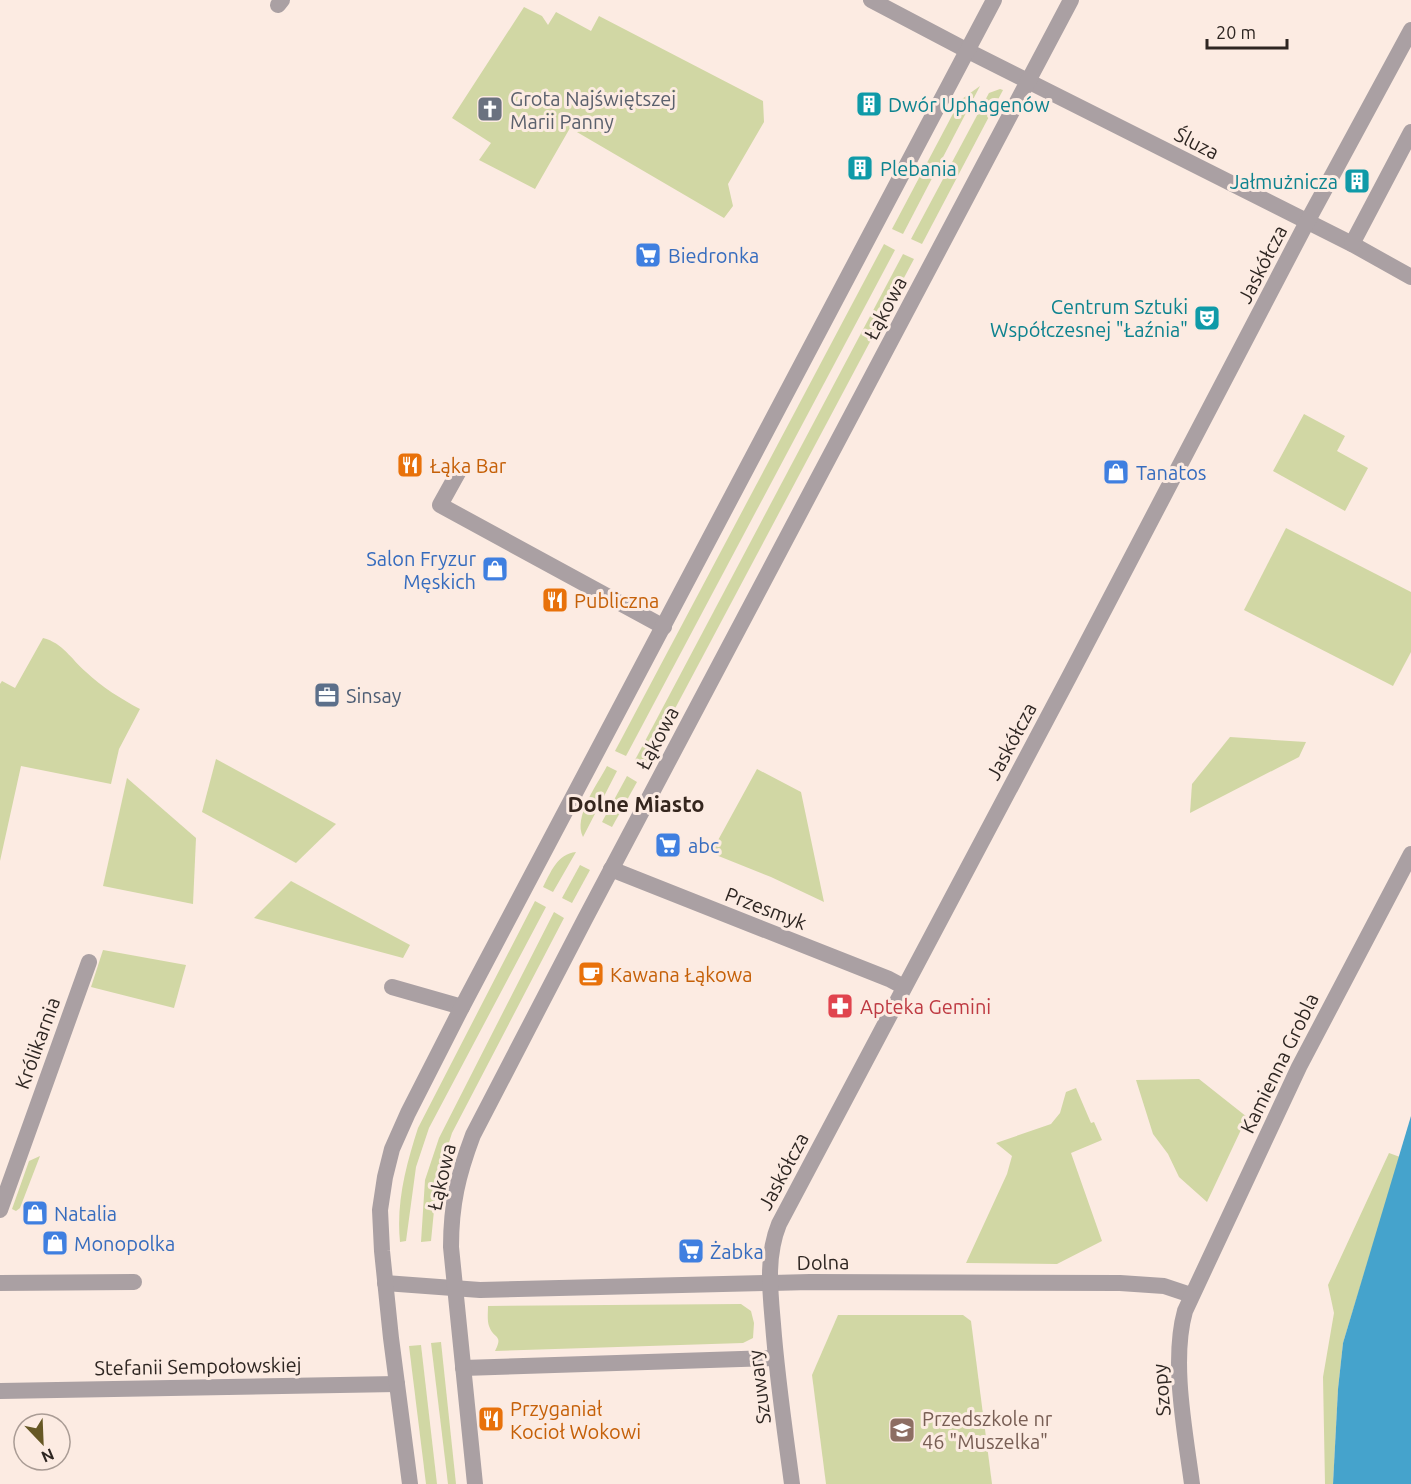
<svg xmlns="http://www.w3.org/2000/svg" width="1411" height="1484" font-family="Ubuntu,sans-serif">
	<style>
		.green { fill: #d1d7a4 }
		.water { fill: #45a3cc }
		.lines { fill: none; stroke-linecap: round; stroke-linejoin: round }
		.minor { stroke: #aaa0a3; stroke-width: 16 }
		.tertiary { stroke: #aaa0a3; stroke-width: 16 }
		.labels { text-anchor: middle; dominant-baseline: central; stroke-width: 6; stroke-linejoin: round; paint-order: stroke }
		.worship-label { font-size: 20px; fill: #5b616d; stroke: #fcebe2; text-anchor: start }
		.culture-label { font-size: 20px; fill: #0d838f; stroke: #fcebe2; text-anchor: start }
		.street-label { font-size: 20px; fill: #2e2622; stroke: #fcebe2 }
		.shop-label { font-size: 20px; fill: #366cbe; stroke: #fcebe2; text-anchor: start }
		.food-label { font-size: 20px; fill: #c56008; stroke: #fcebe2; text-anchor: start }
		.service-label { font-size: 20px; fill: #4e5e75; stroke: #fcebe2; text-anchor: start }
		.health-label { font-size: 20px; fill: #be3a42; stroke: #fcebe2; text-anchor: start }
		.education-label { font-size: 20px; fill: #785e54; stroke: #fcebe2; text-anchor: start }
		.quarter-label { font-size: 22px; font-weight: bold; fill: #35261e; stroke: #fcebe2 }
	</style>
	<rect width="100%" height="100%" fill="#fcebe2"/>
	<!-- green -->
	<g class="green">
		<polygon points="524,7 542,16 548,25 556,12 591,31 599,16 763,101 764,122 728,184 733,206 724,218 570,128 535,189 479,160 491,143 452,118"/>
		<polygon points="980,86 903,234 892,229 956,108 962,99"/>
		<polygon points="1000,89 1003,90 922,244 911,239 989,93"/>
		<polygon points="884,244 895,250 626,756 615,751"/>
		<polygon points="903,254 914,259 645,765 635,760"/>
		<polygon points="1304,414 1345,436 1337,451 1368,468 1345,511 1273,471"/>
		<polygon points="1286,528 1411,592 1411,652 1393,686 1244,610"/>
		<path d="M 43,638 C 63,643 71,659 86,672 C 102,687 121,699 140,709 L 119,749 L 111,784 L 21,766 L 0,861 L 0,684 L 2,681 L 15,688 Z"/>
		<polygon points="1230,737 1306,742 1299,757 1190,813 1192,784"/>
		<polygon points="216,759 336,824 296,863 202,812"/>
		<path d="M 607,766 L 617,771 L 583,837 C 573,817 597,785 607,766 Z"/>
		<polygon points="757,769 801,792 824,902 771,877 711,853"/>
		<polygon points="627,776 637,782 612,827 602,822"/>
		<polygon points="127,778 196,838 193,904 103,886"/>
		<path d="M 576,852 L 553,892 L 543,887 C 551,872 557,854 576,852 Z"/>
		<polygon points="580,865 590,870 572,903 562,898"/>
		<polygon points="291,881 410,945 403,958 254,918"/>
		<path d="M 535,901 L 546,907 L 429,1128 L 416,1167 L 406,1241 L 400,1242 C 396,1203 406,1165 418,1128 Z"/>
		<polygon points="554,912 564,918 452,1133 437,1180 431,1241 421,1242 425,1180 439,1138"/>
		<polygon points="103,950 186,965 174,1008 91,987"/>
		<polygon points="1199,1079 1247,1117 1207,1202 1179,1177 1168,1154 1153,1134 1136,1080"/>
		<polygon points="1076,1088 1091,1123 1094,1122 1102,1140 1071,1153 1102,1241 1057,1264 966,1263 1007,1174 1012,1156 996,1143 1051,1124 1060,1113 1066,1092"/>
		<polygon points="1389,1153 1400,1157 1343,1343 1338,1389 1333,1484 1325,1484 1323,1377 1334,1313 1328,1285"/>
		<polygon points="40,1156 20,1208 16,1211 12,1209 29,1161"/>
		<path d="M 741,1304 L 751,1311 L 754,1323 L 753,1338 L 743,1343 L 495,1351 C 504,1334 493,1339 489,1326 C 487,1320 488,1312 488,1306 Z"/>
		<polygon points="838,1315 963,1315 971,1321 992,1484 826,1484 812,1375"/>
		<polygon points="441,1342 456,1484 448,1484 431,1343"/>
		<polygon points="421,1345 437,1484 426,1484 409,1346"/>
	</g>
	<!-- water -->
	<polygon class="water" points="1411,1116 1411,1484 1333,1484 1338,1389 1343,1343"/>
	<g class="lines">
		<!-- minor -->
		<g class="minor">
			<polyline points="871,0 968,51 1352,244 1411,277"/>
			<polyline points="278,5 282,0"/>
			<polyline points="1352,244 1411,132"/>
			<polyline points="460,469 440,505 664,627"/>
			<polyline points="611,869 889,979 904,987"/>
			<polyline points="392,987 462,1007"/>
			<polyline points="0,1210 89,962"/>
			<polyline points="0,1283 134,1282"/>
			<polyline points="385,1283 480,1290 810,1282 1120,1283 1164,1286 1191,1295"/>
			<polyline points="463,1368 775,1358"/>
			<polyline points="0,1391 397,1384"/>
			<path d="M 475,1484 L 451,1247 C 451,1204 458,1175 473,1135 L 585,919 L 1071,0"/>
			<path d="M 792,1484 C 785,1431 777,1378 773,1324 C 770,1290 766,1256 779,1224 L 1068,679 L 1307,222 L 1411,30"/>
			<path d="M 1192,1484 C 1185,1431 1171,1361 1185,1311 L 1299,1067 L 1411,854"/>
		</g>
		<!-- tertiary -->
		<polyline class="tertiary" points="410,1484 391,1338 382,1251 380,1210 385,1177 392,1149 408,1113 462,1007 994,0"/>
	</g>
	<!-- icons -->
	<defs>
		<symbol id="building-square" viewBox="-11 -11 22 22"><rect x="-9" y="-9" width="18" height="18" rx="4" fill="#0f9aa8" stroke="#fcebe2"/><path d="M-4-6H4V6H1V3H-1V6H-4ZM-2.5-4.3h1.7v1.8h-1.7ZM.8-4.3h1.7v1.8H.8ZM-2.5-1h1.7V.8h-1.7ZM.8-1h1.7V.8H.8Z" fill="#fff"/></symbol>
		<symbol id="church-square" viewBox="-11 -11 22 22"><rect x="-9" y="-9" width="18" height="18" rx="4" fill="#6b7280" stroke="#fcebe2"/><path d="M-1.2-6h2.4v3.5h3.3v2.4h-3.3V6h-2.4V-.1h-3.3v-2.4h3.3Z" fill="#fff"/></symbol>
		<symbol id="supermarket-square" viewBox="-11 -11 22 22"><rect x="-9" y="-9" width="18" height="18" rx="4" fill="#3f7fe0" stroke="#fcebe2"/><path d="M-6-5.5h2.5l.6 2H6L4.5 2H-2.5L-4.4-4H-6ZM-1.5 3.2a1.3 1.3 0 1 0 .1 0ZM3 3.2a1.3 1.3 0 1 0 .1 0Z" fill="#fff"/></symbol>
		<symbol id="theatre-square" viewBox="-11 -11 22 22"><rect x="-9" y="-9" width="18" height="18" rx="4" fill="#0f9aa8" stroke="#fcebe2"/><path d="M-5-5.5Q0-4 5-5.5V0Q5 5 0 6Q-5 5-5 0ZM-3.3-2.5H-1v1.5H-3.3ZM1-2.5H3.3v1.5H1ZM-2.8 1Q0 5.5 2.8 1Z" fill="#fff"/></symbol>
		<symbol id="restaurant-square" viewBox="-11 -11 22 22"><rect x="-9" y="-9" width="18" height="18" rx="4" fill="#e8710a" stroke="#fcebe2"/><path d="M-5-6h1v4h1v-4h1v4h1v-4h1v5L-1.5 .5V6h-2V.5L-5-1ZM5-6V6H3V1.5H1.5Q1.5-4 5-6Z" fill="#fff"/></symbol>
		<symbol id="shop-square" viewBox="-11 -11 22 22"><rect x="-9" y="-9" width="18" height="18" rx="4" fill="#3f7fe0" stroke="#fcebe2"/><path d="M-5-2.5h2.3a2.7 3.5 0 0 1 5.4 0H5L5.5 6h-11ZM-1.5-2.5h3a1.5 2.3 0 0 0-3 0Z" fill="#fff"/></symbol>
		<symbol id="office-square" viewBox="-11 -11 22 22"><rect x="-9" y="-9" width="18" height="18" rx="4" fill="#5c6f8a" stroke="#fcebe2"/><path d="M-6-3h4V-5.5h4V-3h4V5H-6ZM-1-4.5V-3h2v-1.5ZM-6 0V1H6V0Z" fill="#fff"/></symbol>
		<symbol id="cafe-square" viewBox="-11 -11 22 22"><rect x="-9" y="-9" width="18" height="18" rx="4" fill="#e8710a" stroke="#fcebe2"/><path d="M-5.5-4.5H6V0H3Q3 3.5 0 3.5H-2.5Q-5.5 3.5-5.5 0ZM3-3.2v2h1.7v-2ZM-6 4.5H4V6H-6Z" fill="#fff"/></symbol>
		<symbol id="pharmacy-square" viewBox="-11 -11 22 22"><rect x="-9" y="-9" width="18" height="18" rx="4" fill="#e0444e" stroke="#fcebe2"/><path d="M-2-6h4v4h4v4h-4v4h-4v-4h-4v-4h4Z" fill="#fff"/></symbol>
		<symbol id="school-square" viewBox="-11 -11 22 22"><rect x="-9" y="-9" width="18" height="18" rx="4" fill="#8d6e63" stroke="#fcebe2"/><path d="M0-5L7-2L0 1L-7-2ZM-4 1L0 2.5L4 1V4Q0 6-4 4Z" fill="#fff"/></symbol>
	</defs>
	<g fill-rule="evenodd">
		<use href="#building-square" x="854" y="89" width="30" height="30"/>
		<use href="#church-square" x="475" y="94" width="30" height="30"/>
		<use href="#building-square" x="845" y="153" width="30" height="30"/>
		<use href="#building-square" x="1342" y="166" width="30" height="30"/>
		<use href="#supermarket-square" x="633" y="240" width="30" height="30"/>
		<use href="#theatre-square" x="1192" y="303" width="30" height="30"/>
		<use href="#restaurant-square" x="395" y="450" width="30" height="30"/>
		<use href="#shop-square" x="1101" y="457" width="30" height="30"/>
		<use href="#shop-square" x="480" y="554" width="30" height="30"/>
		<use href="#restaurant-square" x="540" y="585" width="30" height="30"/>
		<use href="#office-square" x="312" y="680" width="30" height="30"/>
		<use href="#supermarket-square" x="653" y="830" width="30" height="30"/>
		<use href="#cafe-square" x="576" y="959" width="30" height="30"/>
		<use href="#pharmacy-square" x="825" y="991" width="30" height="30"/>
		<use href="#shop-square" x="20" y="1198" width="30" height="30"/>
		<use href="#shop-square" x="40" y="1228" width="30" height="30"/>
		<use href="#supermarket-square" x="676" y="1236" width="30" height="30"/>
		<use href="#restaurant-square" x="476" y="1404" width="30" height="30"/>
		<use href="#school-square" x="887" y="1415" width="30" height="30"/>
	</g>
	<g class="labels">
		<!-- worship labels -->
		<g class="worship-label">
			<text x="510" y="98">Grota Najświętszej<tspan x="510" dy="23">Marii Panny</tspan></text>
		</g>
		<!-- culture labels -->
		<g class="culture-label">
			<text x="888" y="104">Dwór Uphagenów</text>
			<text x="880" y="168">Plebania</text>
			<text x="1338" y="181" text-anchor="end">Jałmużnicza</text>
			<text x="1188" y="306" text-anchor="end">Centrum Sztuki<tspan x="1188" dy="23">Współczesnej "Łaźnia"</tspan></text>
		</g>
		<!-- street labels -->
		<g class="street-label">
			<text transform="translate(1197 143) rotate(27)">Śluza</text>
			<text transform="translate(1262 264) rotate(-63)">Jaskółcza</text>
			<text transform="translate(885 308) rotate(-62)">Łąkowa</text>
			<text transform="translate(657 738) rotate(-62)">Łąkowa</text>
			<text transform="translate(1011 741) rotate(-62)">Jaskółcza</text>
			<text transform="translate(766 908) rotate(21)">Przesmyk</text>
			<text transform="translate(37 1043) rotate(-70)">Królikarnia</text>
			<text transform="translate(1279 1063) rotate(-64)">Kamienna Grobla</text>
			<text transform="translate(783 1171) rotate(-62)">Jaskółcza</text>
			<text transform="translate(441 1177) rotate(-77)">Łąkowa</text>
			<text transform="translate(823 1262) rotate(-1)">Dolna</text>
			<text transform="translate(198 1366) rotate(-1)">Stefanii Sempołowskiej</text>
			<text transform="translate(759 1387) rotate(-97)">Szuwary</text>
			<text transform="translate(1161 1390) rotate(-95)">Szopy</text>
		</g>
		<!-- shop labels -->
		<g class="shop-label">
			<text x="668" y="255">Biedronka</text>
			<text x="1136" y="472">Tanatos</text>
			<text x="476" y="558" text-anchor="end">Salon Fryzur<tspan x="476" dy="23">Męskich</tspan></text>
			<text x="688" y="845">abc</text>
			<text x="54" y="1213">Natalia</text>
			<text x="74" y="1243">Monopolka</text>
			<text x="710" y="1251">Żabka</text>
		</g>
		<!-- food labels -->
		<g class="food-label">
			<text x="430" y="465">Łąka Bar</text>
			<text x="574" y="600">Publiczna</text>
			<text x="610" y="974">Kawana Łąkowa</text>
			<text x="510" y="1408">Przyganiał<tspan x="510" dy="23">Kocioł Wokowi</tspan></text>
		</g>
		<!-- service labels -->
		<g class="service-label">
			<text x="346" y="695">Sinsay</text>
		</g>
		<!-- health labels -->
		<g class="health-label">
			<text x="860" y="1006">Apteka Gemini</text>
		</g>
		<!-- education labels -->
		<g class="education-label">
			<text x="922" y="1418">Przedszkole nr<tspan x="922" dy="23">46 "Muszelka"</tspan></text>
		</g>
		<!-- quarter labels -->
		<g class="quarter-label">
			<text x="636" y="803">Dolne Miasto</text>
		</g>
	</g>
	<!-- north arrow -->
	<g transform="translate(42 1442) rotate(157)"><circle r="28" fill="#fcebe2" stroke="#aa9c95" stroke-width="1.5"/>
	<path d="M0-4.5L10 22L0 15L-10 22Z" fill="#665825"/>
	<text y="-9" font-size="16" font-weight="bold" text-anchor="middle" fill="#2e2622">N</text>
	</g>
	<!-- scale -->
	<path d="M1207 39v9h80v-9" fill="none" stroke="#2e2622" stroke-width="3"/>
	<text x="1216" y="39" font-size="18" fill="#2e2622" stroke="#fcebe2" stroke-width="4.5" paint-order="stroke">20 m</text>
</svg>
